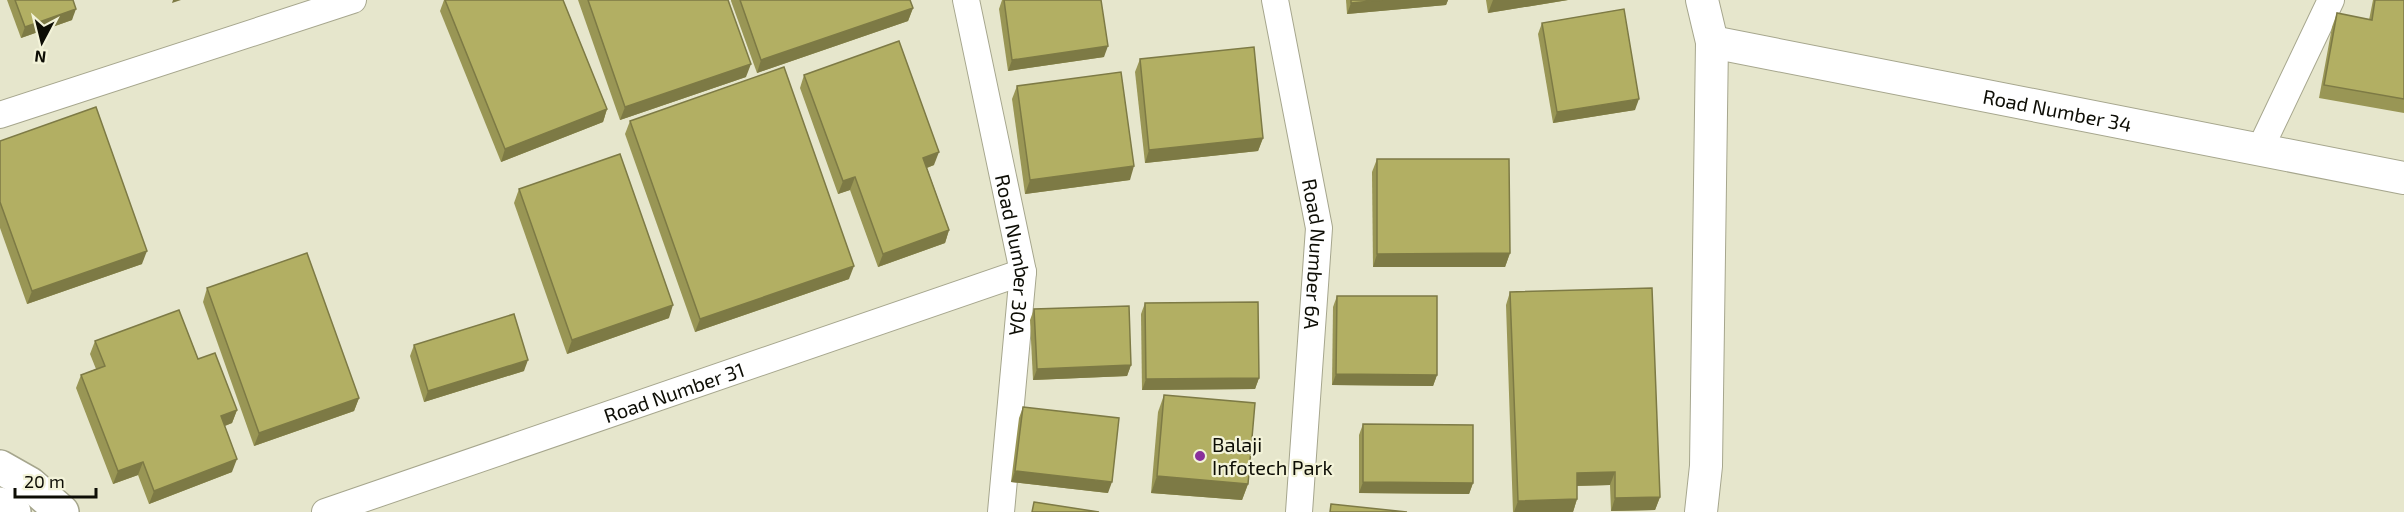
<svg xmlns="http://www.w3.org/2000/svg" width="2404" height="512" font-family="'Exo 2',sans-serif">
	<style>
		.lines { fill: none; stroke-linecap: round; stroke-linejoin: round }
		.minor-casing { stroke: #a6a68d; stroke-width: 28 }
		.tertiary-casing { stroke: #a6a68d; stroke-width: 34 }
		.secondary-casing { stroke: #a6a68d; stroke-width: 36 }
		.minor { stroke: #fff; stroke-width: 26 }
		.tertiary { stroke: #fff; stroke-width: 32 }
		.secondary { stroke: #fff; stroke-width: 33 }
		.wall { fill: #999655 }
		.shaded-wall { fill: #7d7a45 }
		.building { fill: #b2af63; stroke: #7d7a45; stroke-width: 1.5 }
		.poi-dot { fill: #8a309b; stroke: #f3f3d9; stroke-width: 2 }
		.labels { text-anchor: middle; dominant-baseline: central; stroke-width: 4.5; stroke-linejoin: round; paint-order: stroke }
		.street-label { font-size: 20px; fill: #0d0d05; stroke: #f3f3d9 }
		.poi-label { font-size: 20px; fill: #0d0d05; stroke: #f3f3d9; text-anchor: start }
	</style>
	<rect width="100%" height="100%" fill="#e6e6cc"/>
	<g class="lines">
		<defs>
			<g id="minor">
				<path id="s1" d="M 966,0 L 1023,272 L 1001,512"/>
				<path id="s2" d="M 1275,0 L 1319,228 L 1299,512"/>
				<polyline points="0,115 353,0"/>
				<polyline points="2260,149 2331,0"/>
				<path id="s3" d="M 325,512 L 1023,272"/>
			</g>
			<g id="tertiary">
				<path id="s4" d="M 1712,42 L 2404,178"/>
				<polyline points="1701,512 1706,466 1712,42 1702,0"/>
			</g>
			<g id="secondary">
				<polyline points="0,467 30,484 62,512"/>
				<polyline points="0,504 14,512"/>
			</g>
		</defs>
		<!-- minor casing -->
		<use href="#minor" class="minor-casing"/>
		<!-- tertiary casing -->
		<use href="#tertiary" class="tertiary-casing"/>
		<!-- secondary casing -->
		<use href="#secondary" class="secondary-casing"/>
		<!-- minor -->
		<use href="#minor" class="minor"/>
		<!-- tertiary -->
		<use href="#tertiary" class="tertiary"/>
		<!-- secondary -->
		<use href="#secondary" class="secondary"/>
	</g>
	<!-- wall -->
	<g class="wall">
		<polygon points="7,0 73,0 72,20 21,38"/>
		<polygon points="444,0 563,0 607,109 603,122 501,162 440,11"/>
		<polygon points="578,0 728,0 746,77 620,120"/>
		<polygon points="731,0 910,0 913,8 908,21 757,73 731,1"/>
		<polygon points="1002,0 1101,0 1104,57 1008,71 999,9"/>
		<polygon points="1346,0 1448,0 1446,5 1347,14"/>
		<polygon points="1486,0 1568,0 1488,13"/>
		<polygon points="2373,0 2404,0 2404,113 2319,98 2332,27 2337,13 2369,20"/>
		<polygon points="1542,23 1635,110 1553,123 1538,34"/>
		<polygon points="1140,59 1263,138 1258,151 1145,163 1135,72"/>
		<polygon points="804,75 934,165 927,168 949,230 945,243 878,267 850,190 838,194 800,88"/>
		<polygon points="1017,86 1130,180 1025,194 1012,99"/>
		<polygon points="630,121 849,279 695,332 625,134"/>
		<polygon points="0,141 142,264 27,304 0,228"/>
		<polygon points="1377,159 1510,253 1505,267 1373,267 1372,172"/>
		<polygon points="519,189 669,318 567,354 514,203"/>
		<polygon points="207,288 359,398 354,411 254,446 203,302"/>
		<polygon points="1510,292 1660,497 1655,510 1611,511 1610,485 1577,486 1577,499 1573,512 1513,512 1506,305"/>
		<polygon points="1337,296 1437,375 1433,386 1332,385 1333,307"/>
		<polygon points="1145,303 1259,378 1255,389 1142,390 1141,314"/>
		<polygon points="1034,309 1131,365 1127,376 1033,380 1030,320"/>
		<polygon points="95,341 198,359 237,410 232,423 225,426 232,472 149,504 138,475 113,484 76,388 81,375 96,369 90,354"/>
		<polygon points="414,345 524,371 424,402 410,356"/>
		<polygon points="1164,395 1248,484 1242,500 1151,493 1158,412"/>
		<polygon points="1023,407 1108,493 1011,482 1019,418"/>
		<polygon points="1363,424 1473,483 1469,494 1359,493 1359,435"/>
	</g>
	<!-- shaded-wall -->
	<g class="shaded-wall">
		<polygon points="173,0 181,0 172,3"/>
		<polygon points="1382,0 1448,0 1446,5 1347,14 1351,3"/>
		<polygon points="1493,0 1568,0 1488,13"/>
		<polygon points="913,8 908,21 757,73 761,60"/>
		<polygon points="76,9 72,20 21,38 25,27"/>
		<polygon points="1108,46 1104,57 1008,71 1012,60"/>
		<polygon points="751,64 746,77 620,120 625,107"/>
		<polygon points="1639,99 1635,110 1553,123 1557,112"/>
		<polygon points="607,109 603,122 501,162 505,149"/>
		<polygon points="1263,138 1258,151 1145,163 1149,150"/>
		<polygon points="939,152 934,165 918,171 923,158"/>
		<polygon points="1134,166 1130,180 1025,194 1030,180"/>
		<polygon points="855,177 850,190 838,194 843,181"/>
		<polygon points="949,230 945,243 878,267 883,254"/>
		<polygon points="147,251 142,264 27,304 32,291"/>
		<polygon points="1510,253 1505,267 1373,267 1377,254"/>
		<polygon points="854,266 849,279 695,332 700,319"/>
		<polygon points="673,305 669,318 567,354 572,340"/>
		<polygon points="528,360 524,371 424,402 428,391"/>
		<polygon points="1131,365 1127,376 1033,380 1037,369"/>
		<polygon points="1336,374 1437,375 1433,386 1332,385"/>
		<polygon points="1259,378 1255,389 1142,390 1146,379"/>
		<polygon points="359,398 354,411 254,446 259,433"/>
		<polygon points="237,410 232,423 216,429 221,416"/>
		<polygon points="237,459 232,472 149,504 154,491"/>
		<polygon points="143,462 138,475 113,484 118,471"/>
		<polygon points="1015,471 1112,482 1108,493 1011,482"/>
		<polygon points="1615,472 1610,485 1572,486 1577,473"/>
		<polygon points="1157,476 1248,484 1242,500 1151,493"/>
		<polygon points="1363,482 1473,483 1469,494 1359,493"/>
		<polygon points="1660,497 1655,510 1611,511 1615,498"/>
		<polygon points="1577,499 1573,512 1514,512 1518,501"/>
	</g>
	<!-- building -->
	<g class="building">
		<polygon points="15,0 73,0 76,9 25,27"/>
		<polygon points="445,0 563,0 607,109 505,149"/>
		<polygon points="588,0 728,0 751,64 625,107"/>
		<polygon points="740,0 910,0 913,8 761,60"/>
		<polygon points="1004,0 1101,0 1108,46 1012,60"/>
		<polygon points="1351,0 1382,0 1351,3"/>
		<polygon points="2375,0 2404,0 2404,99 2324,85 2337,13 2372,20"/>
		<polygon points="1624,9 1639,99 1557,112 1542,23"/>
		<polygon points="899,41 939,152 923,158 949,230 883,254 855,177 843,181 804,75"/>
		<polygon points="1254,47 1263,138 1149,150 1140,59"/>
		<polygon points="784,67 854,266 700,319 630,121"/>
		<polygon points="1121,72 1134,166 1030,180 1017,86"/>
		<polygon points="96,107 147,251 32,291 0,202 0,141"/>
		<polygon points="620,154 673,305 572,340 519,189"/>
		<polygon points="1377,159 1509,159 1510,253 1377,254"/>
		<polygon points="307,253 359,398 259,433 207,288"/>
		<polygon points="1652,288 1660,497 1615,498 1615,472 1577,473 1577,499 1518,501 1510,292"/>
		<polygon points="1337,296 1437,296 1437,375 1336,374"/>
		<polygon points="1258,302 1259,378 1146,379 1145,303"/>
		<polygon points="1129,306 1131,365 1037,369 1034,309"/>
		<polygon points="179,310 198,359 215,353 237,410 221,416 237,459 154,491 143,462 118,471 81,375 105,366 95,341"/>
		<polygon points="514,314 528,360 428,391 414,345"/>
		<polygon points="1164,395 1255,403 1248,484 1157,476"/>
		<polygon points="1023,407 1119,418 1112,482 1015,471"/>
		<polygon points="1363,424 1473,425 1473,483 1363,482"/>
		<polygon points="1034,502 1099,512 1032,512"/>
		<polygon points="1331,504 1407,512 1330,512"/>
	</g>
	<!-- markers -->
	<circle class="poi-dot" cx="1200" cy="456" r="6"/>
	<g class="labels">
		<!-- street labels -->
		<g class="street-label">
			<text stroke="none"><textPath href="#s4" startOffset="352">Road Number 34</textPath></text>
			<text stroke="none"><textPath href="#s1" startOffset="260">Road Number 30A</textPath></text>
			<text stroke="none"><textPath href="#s2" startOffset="258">Road Number 6A</textPath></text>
			<text stroke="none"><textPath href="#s3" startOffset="369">Road Number 31</textPath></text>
		</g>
		<!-- poi labels -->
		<g class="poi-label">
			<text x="1212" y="444">Balaji<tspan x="1212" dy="23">Infotech Park</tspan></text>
		</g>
	</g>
	<!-- north arrow -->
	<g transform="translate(42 42) rotate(187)" stroke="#f3f3d9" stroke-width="4.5" paint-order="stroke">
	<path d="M0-4.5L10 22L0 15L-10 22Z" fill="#0d0d05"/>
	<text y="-9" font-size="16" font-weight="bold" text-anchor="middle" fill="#0d0d05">N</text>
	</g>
	<!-- scale -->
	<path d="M15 488v9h81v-9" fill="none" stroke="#0d0d05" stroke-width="3"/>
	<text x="24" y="488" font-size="18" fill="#0d0d05" stroke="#f3f3d9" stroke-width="4.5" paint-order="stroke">20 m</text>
</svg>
